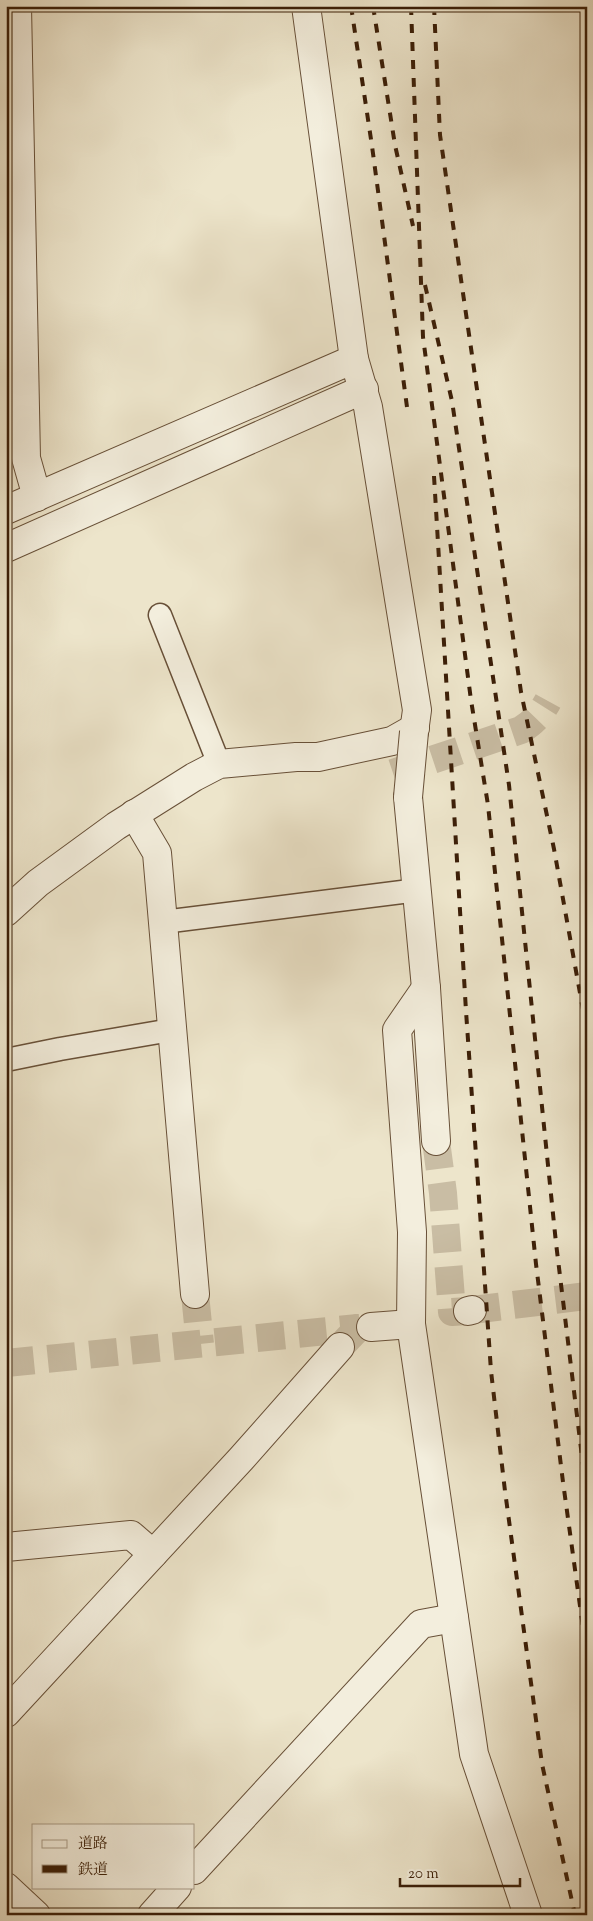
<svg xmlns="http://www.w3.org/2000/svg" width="593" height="1921" font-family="'Sorts Mill Goudy','Noto Serif JP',serif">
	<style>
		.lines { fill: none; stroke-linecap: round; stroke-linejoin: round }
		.pedestrian-tunnel { stroke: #c9bda4; stroke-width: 28; stroke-dasharray: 28 14; stroke-linecap: butt }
		.minor-tunnel { stroke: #c9bda4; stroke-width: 28; stroke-dasharray: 28 14; stroke-linecap: butt }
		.service-casing { stroke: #685038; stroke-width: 25 }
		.pedestrian-casing { stroke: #685038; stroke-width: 30 }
		.minor-casing { stroke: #685038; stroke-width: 30 }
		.tertiary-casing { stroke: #685038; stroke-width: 30 }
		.service { stroke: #f3eedd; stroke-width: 22 }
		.pedestrian { stroke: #f3eedd; stroke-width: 28 }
		.minor { stroke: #f3eedd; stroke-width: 28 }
		.tertiary { stroke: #f3eedd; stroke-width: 28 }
		.rail { stroke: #3b1e07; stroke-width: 4; stroke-dasharray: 9 9; stroke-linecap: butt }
		.minor-bridge-casing { stroke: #685038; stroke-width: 30; stroke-linecap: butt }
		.minor-bridge { stroke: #f3eedd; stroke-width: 28 }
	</style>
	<rect width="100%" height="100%" fill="#ede5cb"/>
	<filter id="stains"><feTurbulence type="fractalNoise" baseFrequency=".004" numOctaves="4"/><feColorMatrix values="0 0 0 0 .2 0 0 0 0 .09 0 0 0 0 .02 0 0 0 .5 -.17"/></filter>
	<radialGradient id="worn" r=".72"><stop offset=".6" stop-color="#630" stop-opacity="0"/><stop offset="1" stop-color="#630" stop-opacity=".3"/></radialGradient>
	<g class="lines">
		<!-- pedestrian-tunnel -->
		<g class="pedestrian-tunnel">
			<path d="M 393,773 L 521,730 C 534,722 541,714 548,701"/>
			<polyline points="195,1294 200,1344"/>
			<polyline points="6,1363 358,1328"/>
		</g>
		<!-- minor-tunnel -->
		<g class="minor-tunnel">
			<polyline points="436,1141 443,1193 452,1312 468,1311"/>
			<polyline points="472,1310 587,1296"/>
			<polyline points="340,1347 358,1328 371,1327"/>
		</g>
		<defs>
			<g id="service">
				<polyline points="160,615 219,764 235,761"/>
				<polyline points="163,922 418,890"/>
				<polyline points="6,1060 60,1049 171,1030"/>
			</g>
			<g id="pedestrian">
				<polyline points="134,814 157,853 195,1294"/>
				<polyline points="6,912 38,883 116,826 194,777 219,764 296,757 318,757 392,741 415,728"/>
			</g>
			<g id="minor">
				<polyline points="17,6 26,458 37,497"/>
				<polyline points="6,510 354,359 368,407 417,710 414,732"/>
				<polyline points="6,548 364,389"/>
				<polyline points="408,797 426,988 436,1141"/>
				<polyline points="426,988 397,1030 412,1232 411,1324 474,1754 528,1915"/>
				<polyline points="468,1311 472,1310"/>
				<polyline points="371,1327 411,1324"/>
				<polyline points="6,1547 131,1535 153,1554"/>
				<polyline points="6,1713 241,1459 340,1347"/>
				<polyline points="194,1870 421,1624 454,1618"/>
				<polyline points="6,1887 36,1915"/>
				<polyline points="152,1915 177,1887"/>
			</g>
			<polyline id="tertiary" points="306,6 354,359"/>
		</defs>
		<!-- service casing -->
		<use href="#service" class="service-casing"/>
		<!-- pedestrian casing -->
		<use href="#pedestrian" class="pedestrian-casing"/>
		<!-- minor casing -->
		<use href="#minor" class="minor-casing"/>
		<!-- tertiary casing -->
		<use href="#tertiary" class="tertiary-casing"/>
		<!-- service -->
		<use href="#service" class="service"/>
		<!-- pedestrian -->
		<use href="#pedestrian" class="pedestrian"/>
		<!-- minor -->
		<use href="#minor" class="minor"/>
		<!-- tertiary -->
		<use href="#tertiary" class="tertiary"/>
		<!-- rail -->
		<g class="rail">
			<polyline points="351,6 372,146 407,407"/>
			<polyline points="373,6 395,145 413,226"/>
			<polyline points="411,6 423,337 471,700 488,805 536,1264 563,1482 587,1657"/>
			<polyline points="434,6 440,135 521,692 554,849 587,1032"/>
			<polyline points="425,285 452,401 509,785 556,1243 587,1498"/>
			<polyline points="434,476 466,1011 491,1371 505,1491 542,1764 575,1915"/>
		</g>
		<defs>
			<polyline id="minor-bridge" points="408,797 414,732"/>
		</defs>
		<!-- minor-bridge casing -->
		<use href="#minor-bridge" class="minor-bridge-casing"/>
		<!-- minor-bridge -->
		<use href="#minor-bridge" class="minor-bridge"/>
	</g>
	<!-- margin -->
	<rect width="593" height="1921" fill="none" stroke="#ede5cb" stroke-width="25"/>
	<rect x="8" y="8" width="578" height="1906" fill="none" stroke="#3b1e07" stroke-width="2.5"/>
	<rect x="12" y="12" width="568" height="1896" fill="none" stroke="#3b1e07"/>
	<!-- legend -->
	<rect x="32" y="1824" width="162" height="65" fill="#f3eedd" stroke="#a99b87"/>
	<rect x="42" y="1840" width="25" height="8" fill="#f3eedd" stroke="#a99b87"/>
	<text x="78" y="1848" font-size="15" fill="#3b1e07">道路</text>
	<rect x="42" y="1865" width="25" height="8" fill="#3b1e07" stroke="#a99b87"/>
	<text x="78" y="1874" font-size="15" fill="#3b1e07">鉄道</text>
	<!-- scale -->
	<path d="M400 1878v8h120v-8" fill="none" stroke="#3b1e07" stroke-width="2.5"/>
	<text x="408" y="1878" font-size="15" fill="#3b1e07" stroke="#f3eedd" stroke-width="4" paint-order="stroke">20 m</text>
	<rect width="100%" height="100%" filter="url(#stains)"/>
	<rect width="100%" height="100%" fill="url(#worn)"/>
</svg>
